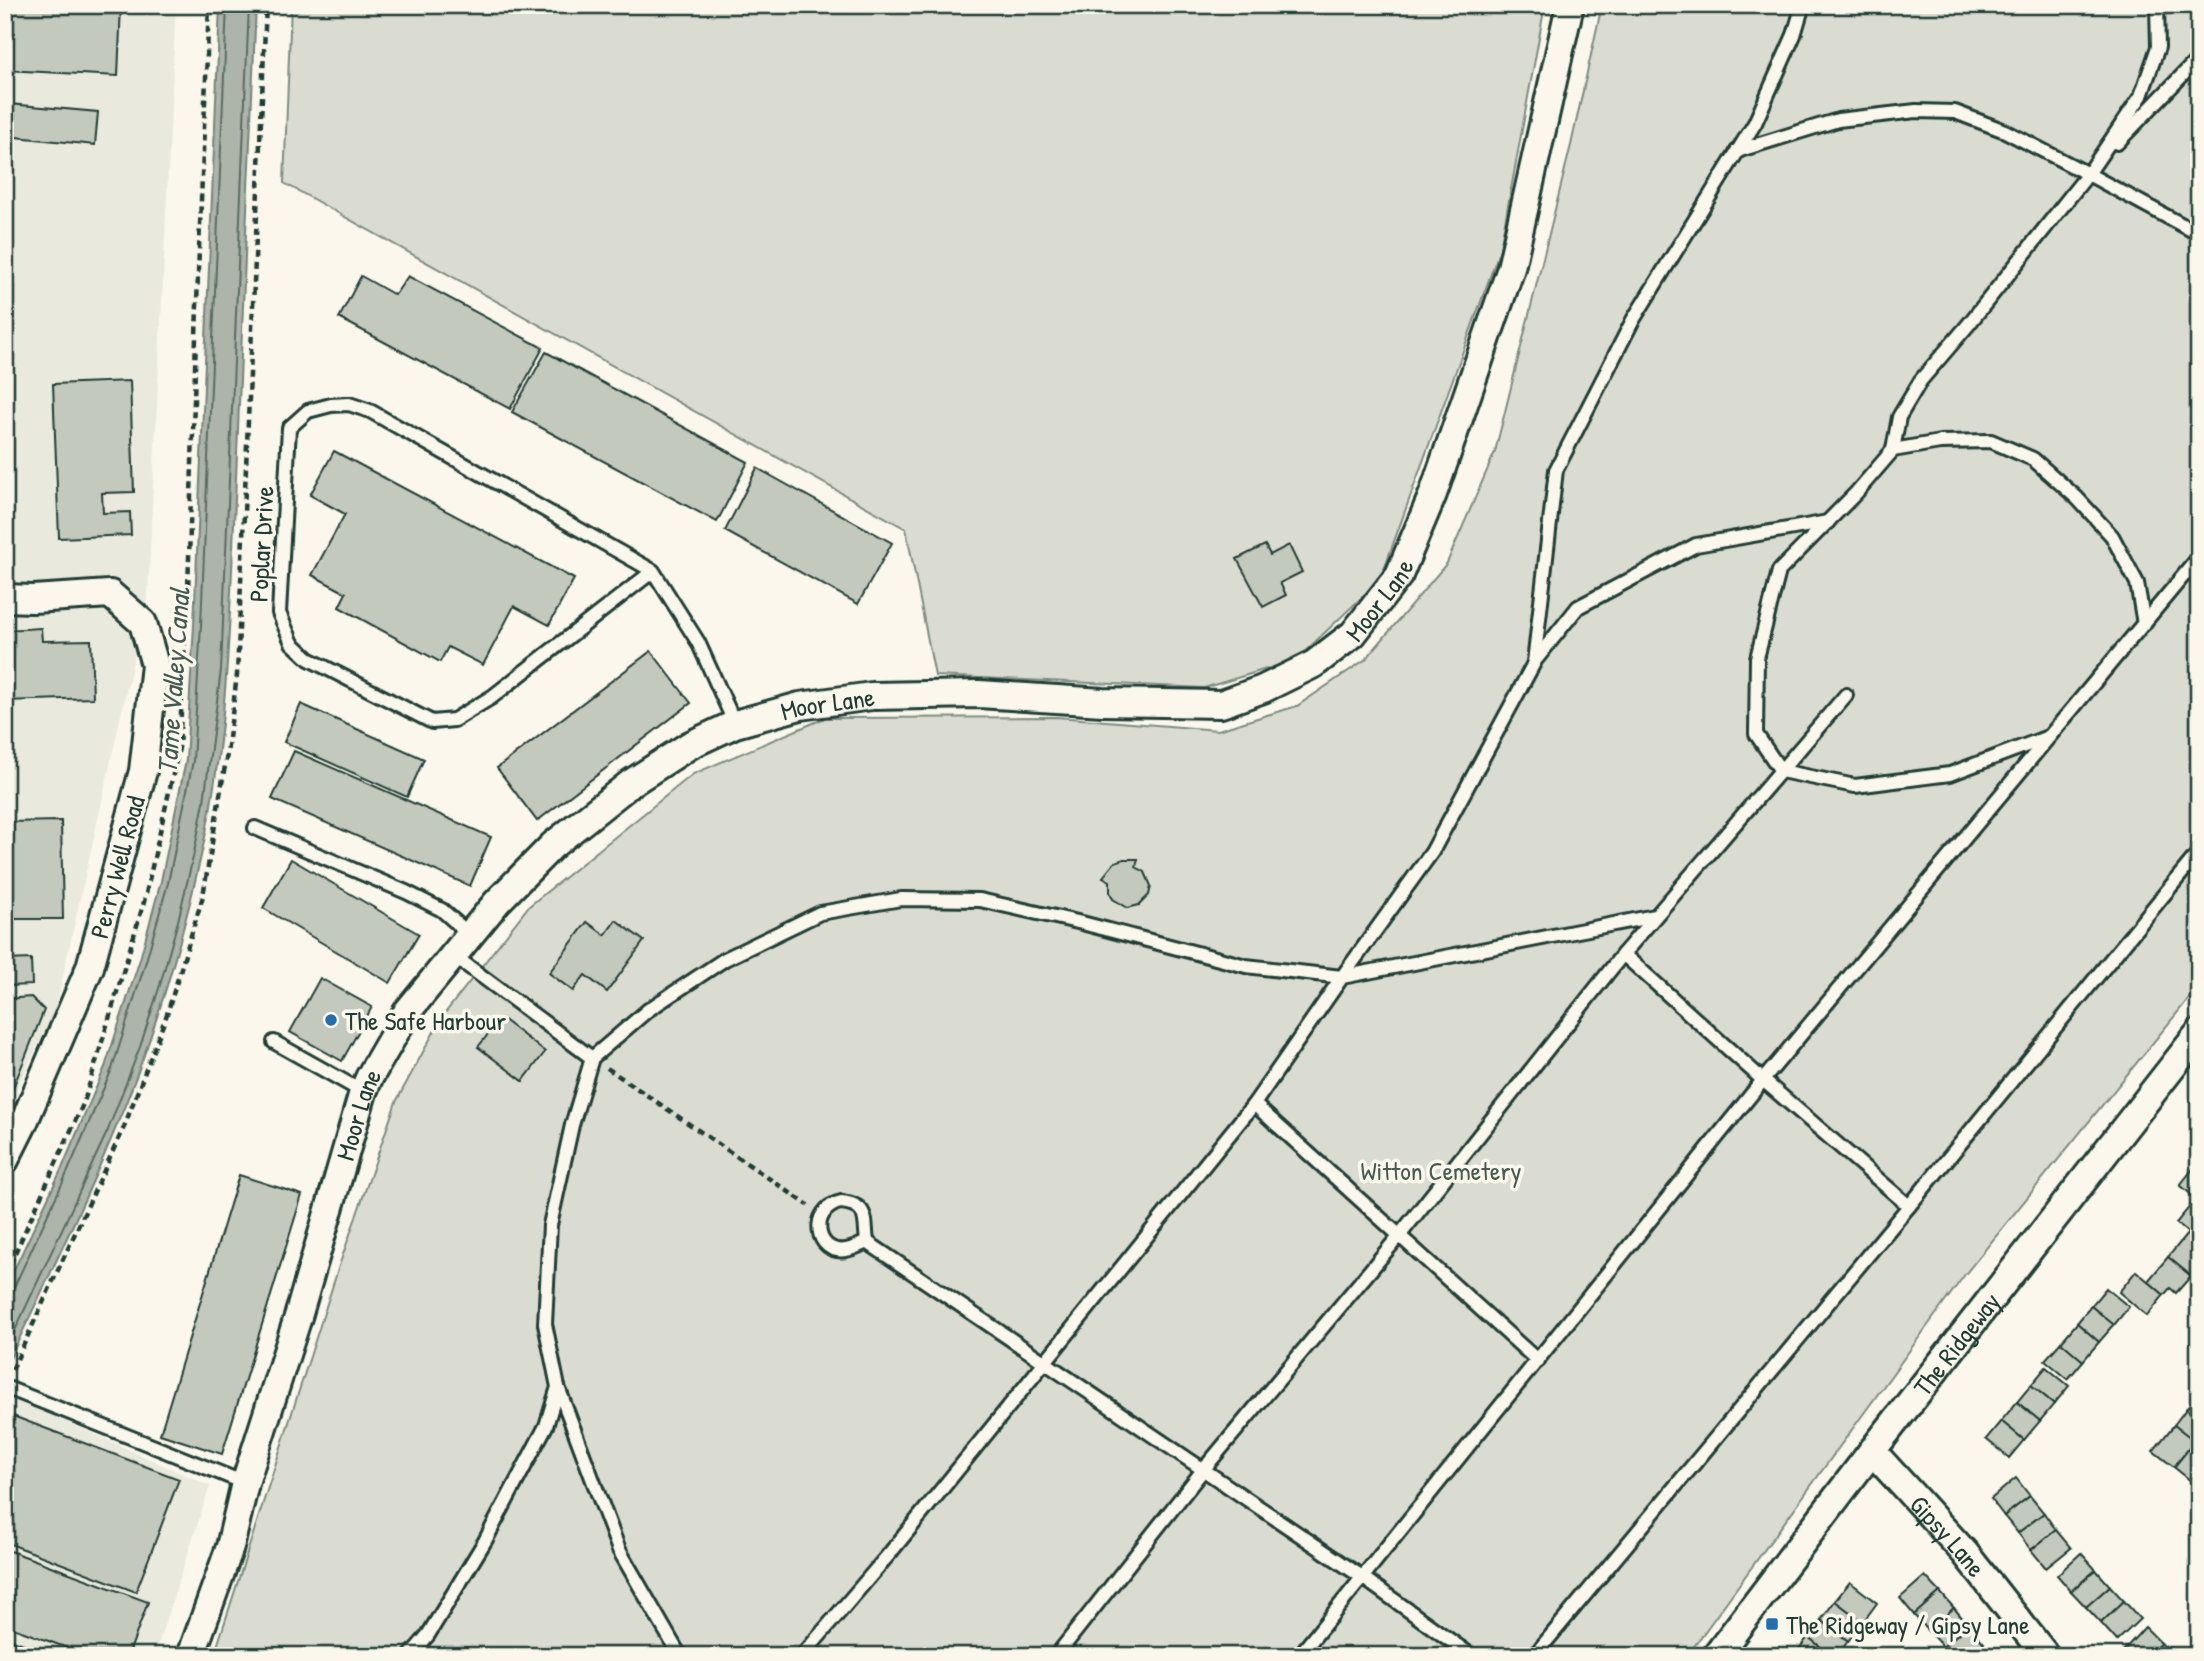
<svg xmlns="http://www.w3.org/2000/svg" width="2204" height="1661" font-family="'Patrick Hand',sans-serif">
	<style>
		.built { fill: #eae9de }
		.green { fill: #dbdcd1; stroke: #7d8c82; stroke-width: 2 }
		.water { fill: #adb4aa; stroke: #74847b; stroke-width: 2 }
		.lines { fill: none; stroke-linecap: round; stroke-linejoin: round }
		.shore { stroke: #586d63; stroke-width: 2 }
		.building { fill: #c4c9be; stroke: #1f3d34; stroke-width: 2 }
		.service-casing { stroke: #1f3d34; stroke-width: 18 }
		.minor-casing { stroke: #1f3d34; stroke-width: 32 }
		.path { stroke: #1f3d34; stroke-width: 4.5; stroke-dasharray: 7 5; stroke-linecap: butt }
		.service { stroke: #fbf7ec; stroke-width: 12 }
		.minor { stroke: #fbf7ec; stroke-width: 26 }
		.poi-dot { fill: #1f6fb2; stroke: #fbf7ec; stroke-width: 2.5 }
		.labels { text-anchor: middle; dominant-baseline: central; stroke-width: 7; stroke-linejoin: round; paint-order: stroke }
		.street-label { font-size: 26px; fill: #1f3d34; stroke: #fbf7ec }
		.poi-label { font-size: 26px; fill: #1f3d34; stroke: #fbf7ec; text-anchor: start }
		.park-label { font-size: 26px; fill: #455d53; stroke: #fbf7ec }
		.water-label { font-size: 28px; font-style: italic; fill: #425b52; stroke: #fbf7ec }
	</style>
	<rect width="100%" height="100%" fill="#fbf7ec"/>
	<filter id="ink" filterUnits="userSpaceOnUse"><feTurbulence type="fractalNoise" baseFrequency=".0143" numOctaves="2"/><feDisplacementMap in="SourceGraphic" scale="14" xChannelSelector="R" yChannelSelector="G"/><feConvolveMatrix kernelMatrix="1 2 1 2 8 2 1 2 1" color-interpolation-filters="sRGB"/></filter>
	<g filter="url(#ink)">
		<!-- built -->
		<g class="built">
			<polygon points="5,5 176,5 148,594 56,1007 5,1114"/>
			<polygon points="5,1394 210,1486 154,1656 5,1656"/>
		</g>
		<!-- green -->
		<g class="green">
			<polygon points="291,5 1545,5 1500,249 1380,580 1296,660 1204,688 935,676 906,529 284,183"/>
			<polygon points="1602,5 2199,5 2199,986 1966,1273 1687,1656 214,1656 340,1263 396,1102 442,1017 528,907 693,774 825,718 1056,717 1218,730 1297,706 1366,659 1447,563 1495,452 1571,145"/>
		</g>
		<!-- water -->
		<path class="water" d="M 220,5 L 256,5 C 249,163 242,320 236,478 C 230,604 229,732 201,856 C 180,950 152,1043 114,1132 C 81,1212 42,1290 5,1369 L 5,1289 L 62,1168 L 105,1067 L 140,959 L 161,881 L 186,760 L 194,625 Z"/>
		<g class="lines">
			<!-- shore -->
			<g class="shore">
				<polyline points="5,1290 11,1289 15,1285 68,1171 112,1069 146,961 168,883 193,761 201,625 227,5"/>
				<polyline points="5,1352 108,1130 140,1047 160,985 178,921 194,853 204,802 221,670 249,5"/>
			</g>
		</g>
		<!-- building -->
		<g class="building">
			<polygon points="5,5 121,5 118,76 5,70"/>
			<polygon points="9,104 98,112 95,145 6,136"/>
			<polygon points="361,276 395,295 408,276 543,348 510,409 339,318"/>
			<polygon points="546,352 748,462 717,522 512,412"/>
			<polygon points="130,381 134,492 102,493 103,513 130,512 131,535 59,538 53,384"/>
			<polygon points="334,451 574,579 549,625 514,606 483,665 448,647 440,662 339,607 346,593 312,575 345,514 310,495"/>
			<polygon points="757,468 892,543 858,604 725,531"/>
			<polygon points="1265,545 1270,555 1289,545 1302,572 1280,583 1286,595 1263,607 1237,559"/>
			<polygon points="41,628 42,641 91,640 93,698 5,701 5,630"/>
			<polygon points="651,651 691,703 537,821 497,768"/>
			<polygon points="301,704 424,759 407,797 284,742"/>
			<polygon points="294,751 491,837 470,886 272,799"/>
			<polygon points="61,821 63,919 5,919 5,822"/>
			<polygon points="291,859 419,934 390,983 263,908"/>
			<polygon points="1124,859 1138,859 1136,867 1145,872 1151,886 1149,895 1139,905 1128,908 1113,899 1110,892 1110,881 1103,877 1115,862"/>
			<polygon points="616,920 644,941 607,992 585,975 573,991 549,973 587,922 605,935"/>
			<polygon points="31,959 32,985 5,986 5,960"/>
			<polygon points="320,978 372,1007 342,1061 290,1032"/>
			<polygon points="31,997 44,1010 5,1108 5,999"/>
			<polygon points="501,1018 545,1052 523,1081 478,1047"/>
			<polygon points="2196,1165 2199,1168 2199,1201 2180,1185"/>
			<polygon points="239,1175 302,1195 222,1454 160,1434"/>
			<polygon points="2191,1205 2199,1211 2199,1242 2176,1223"/>
			<polygon points="2188,1233 2199,1242 2199,1266 2191,1276 2168,1257"/>
			<polygon points="2168,1257 2191,1276 2176,1293 2170,1288 2164,1295 2148,1281"/>
			<polygon points="2136,1271 2164,1295 2147,1316 2119,1292"/>
			<polygon points="2106,1288 2129,1307 2114,1325 2091,1306"/>
			<polygon points="2091,1306 2114,1325 2099,1342 2077,1323"/>
			<polygon points="2077,1323 2099,1342 2083,1361 2061,1342"/>
			<polygon points="2061,1342 2083,1361 2068,1379 2045,1360"/>
			<polygon points="2046,1367 2069,1386 2054,1404 2031,1385"/>
			<polygon points="2031,1385 2054,1404 2040,1421 2017,1402"/>
			<polygon points="2199,1393 2199,1419 2186,1409"/>
			<polygon points="2017,1402 2040,1421 2024,1440 2001,1421"/>
			<polygon points="2186,1409 2199,1419 2199,1445 2174,1425"/>
			<polygon points="5,1413 179,1479 136,1592 5,1542"/>
			<polygon points="2001,1421 2024,1440 2009,1458 1986,1439"/>
			<polygon points="2174,1425 2195,1441 2174,1467 2153,1451"/>
			<polygon points="2195,1441 2199,1445 2199,1471 2191,1481 2174,1467"/>
			<polygon points="2199,1471 2199,1487 2191,1481"/>
			<polygon points="2016,1478 2030,1496 2004,1516 1991,1499"/>
			<polygon points="2030,1496 2044,1513 2018,1533 2004,1516"/>
			<polygon points="2044,1513 2056,1530 2031,1550 2018,1533"/>
			<polygon points="2056,1530 2071,1548 2046,1568 2031,1550"/>
			<polygon points="5,1549 148,1602 128,1656 89,1656 5,1625"/>
			<polygon points="2081,1553 2096,1570 2071,1591 2057,1575"/>
			<polygon points="2096,1570 2110,1586 2086,1607 2071,1591"/>
			<polygon points="1925,1576 1940,1592 1914,1615 1900,1598"/>
			<polygon points="1850,1582 1877,1603 1863,1622 1835,1601"/>
			<polygon points="2110,1586 2124,1601 2101,1623 2086,1607"/>
			<polygon points="1940,1592 1954,1608 1928,1631 1914,1615"/>
			<polygon points="1835,1601 1863,1622 1848,1641 1821,1620"/>
			<polygon points="2124,1601 2140,1619 2117,1641 2101,1623"/>
			<polygon points="1954,1608 1968,1625 1943,1647 1928,1631"/>
			<polygon points="1821,1620 1848,1641 1837,1656 1832,1656 1808,1637"/>
			<polygon points="1968,1625 1984,1643 1969,1656 1950,1656 1943,1647"/>
			<polygon points="2145,1627 2161,1643 2148,1656 2128,1656 2123,1651"/>
			<polygon points="5,1637 54,1656 5,1656"/>
			<polygon points="1808,1637 1832,1656 1800,1656 1796,1653"/>
			<polygon points="2161,1643 2174,1656 2148,1656"/>
		</g>
		<g class="lines">
			<defs>
				<g id="service">
					<polyline points="2117,143 2199,58"/>
					<polyline points="1737,151 1838,120 1916,111 1955,112 2005,131 2088,174 2199,234"/>
					<polyline points="1893,450 1899,417 1921,380 1968,325 2088,174 2141,96 2158,47 2157,5"/>
					<polyline points="653,571 492,697 454,720 432,722 309,659 292,643 279,613 289,428 308,411 331,405 349,404 370,411 653,571 698,642 735,724"/>
					<polyline points="1534,662 1578,607 1696,545 1828,522"/>
					<polyline points="2048,737 1950,774 1855,786 1781,771 1756,734 1757,658 1779,571 1856,493 1893,450 1940,442 1991,441 2033,459 2077,498 2112,536 2137,583 2144,624"/>
					<polyline points="255,828 406,892 442,910 470,935"/>
					<polyline points="1623,954 1763,1080 1909,1206"/>
					<polyline points="453,955 592,1058"/>
					<polyline points="274,1042 363,1092"/>
					<polyline points="1254,1104 1538,1361"/>
					<path d="M 841,1202 C 870,1205 864,1221 867,1242 C 860,1245 853,1249 846,1250 C 815,1255 808,1209 841,1202 Z"/>
					<polyline points="867,1242 1362,1577 1472,1656"/>
					<polyline points="5,1387 245,1483"/>
					<polyline points="558,1387 619,1550 680,1656"/>
					<polyline points="410,1656 428,1635 485,1541 546,1426 558,1387 545,1324 550,1225 572,1125 592,1058 648,1010 725,959 820,913 901,899 980,900 1082,923 1246,966 1342,977 1432,852 1534,663 1556,470 1633,320 1755,123 1794,35 1803,5"/>
					<polyline points="802,1656 890,1553 1254,1104 1342,977 1655,916"/>
					<polyline points="1056,1656 1203,1470 1399,1236 1623,954 1846,695"/>
					<polyline points="1299,1656 1763,1080 2199,557"/>
					<polyline points="1534,1656 1914,1200 2199,852"/>
				</g>
				<g id="minor">
					<polyline points="5,598 33,599 110,594 143,623 155,665 143,771 90,967 24,1122 5,1160"/>
					<path id="s1" d="M 1872,1451 L 1965,1553 L 2046,1656"/>
					<path id="s2" d="M 191,1656 L 230,1547 L 245,1483 L 298,1317 L 363,1092 L 369,1078 L 407,1012 L 497,902 L 553,845 L 631,783 L 690,745 L 735,724 L 800,706 L 872,696 L 979,694 L 1103,702 L 1221,704 L 1263,689 L 1314,664 L 1353,634 L 1399,575 L 1433,494 L 1511,268 L 1570,5"/>
					<path id="s3" d="M 1716,1656 L 1872,1451 L 2199,1033"/>
				</g>
			</defs>
			<!-- service casing -->
			<use href="#service" class="service-casing"/>
			<!-- minor casing -->
			<use href="#minor" class="minor-casing"/>
			<!-- path -->
			<g class="path">
				<polyline points="607,1068 808,1205"/>
				<polyline points="5,1275 84,1102 144,902 179,748 188,590 198,274 209,5"/>
				<polyline points="12,1370 124,1127 167,1014 203,896 227,754 237,675 266,5"/>
			</g>
			<!-- service -->
			<use href="#service" class="service"/>
			<!-- minor -->
			<use href="#minor" class="minor"/>
		</g>
	</g>
	<!-- markers -->
	<g class="poi-dot">
		<circle cx="331" cy="1020" r="7"/>
		<rect x="1765" y="1617" width="14" height="14" rx="3.5"/>
	</g>
	<g class="labels">
		<!-- street labels -->
		<g class="street-label">
			<text transform="translate(261 544) rotate(-87)">Poplar Drive</text>
			<text stroke="none"><textPath href="#s2" startOffset="1806">Moor Lane</textPath></text>
			<text stroke="none"><textPath href="#s2" startOffset="1218">Moor Lane</textPath></text>
			<text transform="translate(117 867) rotate(-75)">Perry Well Road</text>
			<text stroke="none"><textPath href="#s2" startOffset="567">Moor Lane</textPath></text>
			<text stroke="none"><textPath href="#s3" startOffset="394">The Ridgeway</textPath></text>
			<text stroke="none"><textPath href="#s1" startOffset="114">Gipsy Lane</textPath></text>
		</g>
		<!-- poi labels -->
		<g class="poi-label">
			<text x="345" y="1020">The Safe Harbour</text>
			<text x="1786" y="1624">The Ridgeway / Gipsy Lane</text>
		</g>
		<!-- park labels -->
		<g class="park-label">
			<text x="1441" y="1170">Witton Cemetery</text>
		</g>
		<!-- water labels -->
		<g class="water-label">
			<text transform="translate(173 681) rotate(-86)">Tame Valley Canal</text>
		</g>
	</g>
	<!-- margin -->
	<rect width="2204" height="1661" fill="none" stroke="#fbf7ec" stroke-width="28"/>
	<rect x="14" y="14" width="2176" height="1633" fill="none" stroke="#1f3d34" stroke-width="2.5" filter="url(#ink)"/>
</svg>
